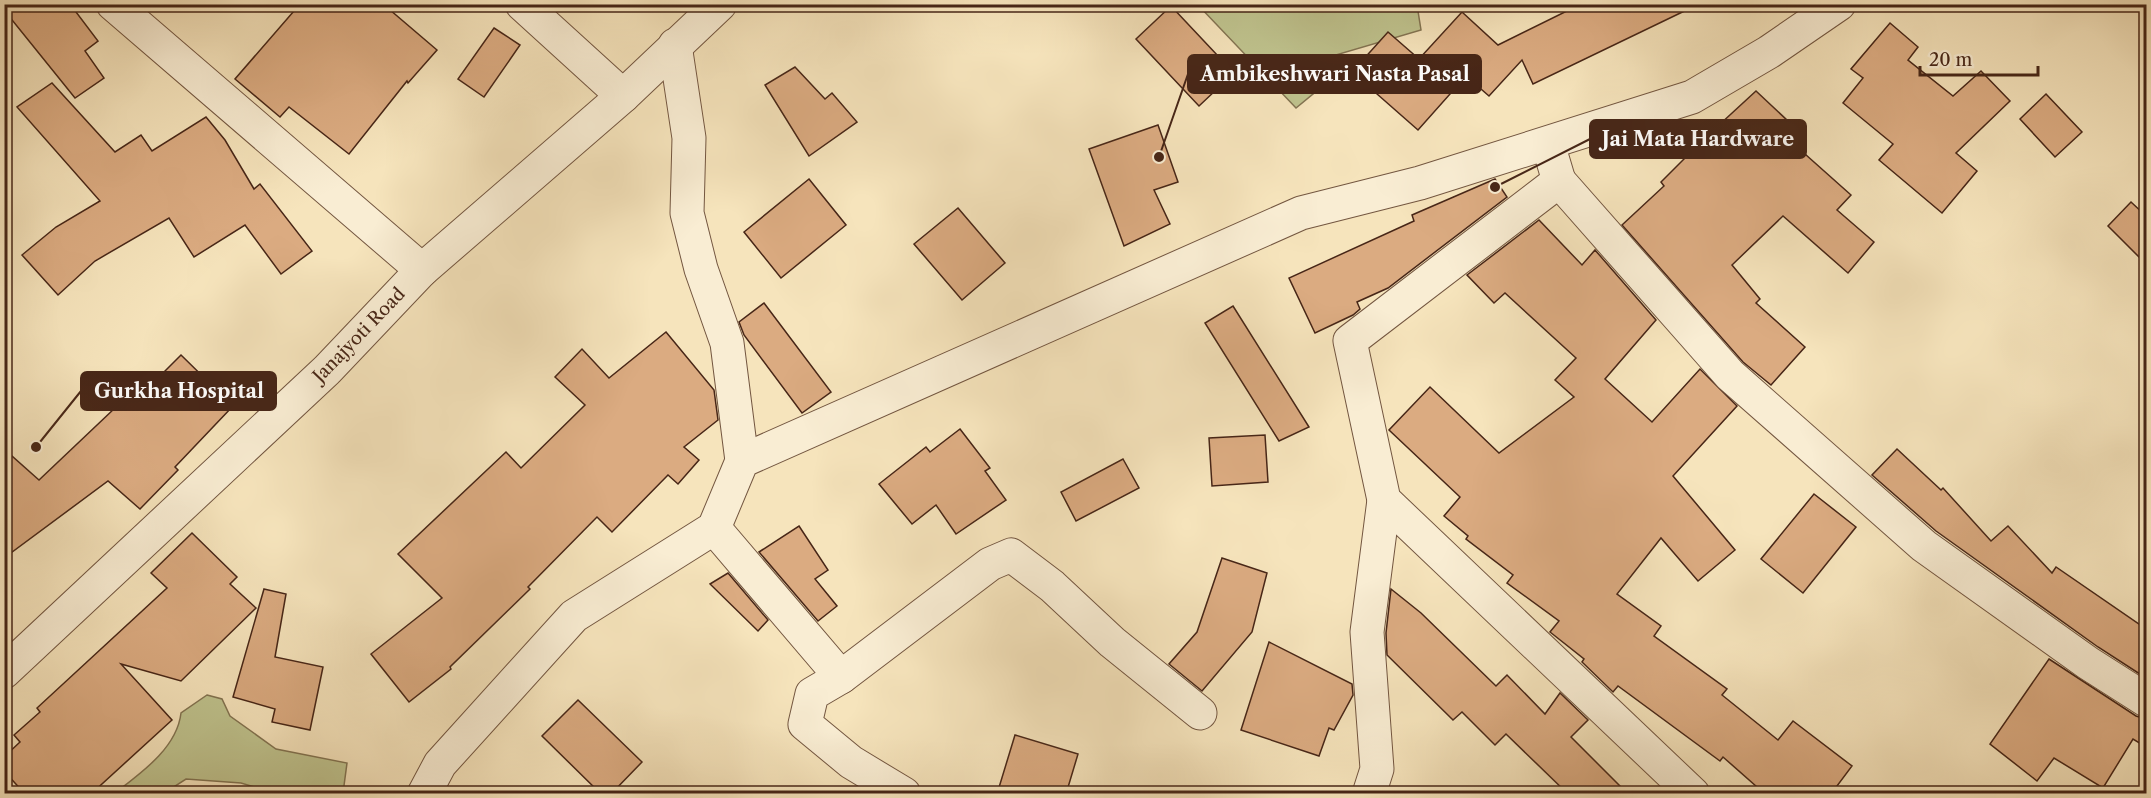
<svg xmlns="http://www.w3.org/2000/svg" width="2151" height="798" font-family="'Libre Caslon Text',serif">
	<style>
		.green { fill: #bfc38e; stroke: #837452; stroke-width: 1.5 }
		.building { fill: #dbab81; stroke: #472617; stroke-width: 1.5 }
		.lines { fill: none; stroke-linecap: round; stroke-linejoin: round }
		.minor-casing { stroke: #735640; stroke-width: 35 }
		.minor { stroke: #f9edd3; stroke-width: 33 }
		.labels { text-anchor: middle; dominant-baseline: central; stroke-width: 4.5; stroke-linejoin: round; paint-order: stroke }
		.street-label { font-size: 18px; fill: #472617; stroke: #f9edd3 }
		.leader { fill: none; stroke: #472617; stroke-width: 2 }
		.callout-dot { fill: #472617; stroke: #f9edd3; stroke-width: 2 }
		.callout { fill: #472617; stroke: #472617; stroke-width: 2 }
		.callout-label { font-size: 20px; text-anchor: middle; font-weight: bold; fill: #fff }
	</style>
	<rect width="100%" height="100%" fill="#f6e4bc"/>
	<filter id="stains"><feTurbulence type="fractalNoise" baseFrequency=".00333" numOctaves="4"/><feColorMatrix values="0 0 0 0 .2 0 0 0 0 .09 0 0 0 0 .02 0 0 0 .5 -.17"/></filter>
	<radialGradient id="worn" r=".72"><stop offset=".6" stop-color="#630" stop-opacity="0"/><stop offset="1" stop-color="#630" stop-opacity=".3"/></radialGradient>
	<!-- green -->
	<g class="green">
		<polygon points="1198,5 1417,5 1421,30 1322,59 1319,89 1296,108"/>
		<path d="M 207,695 L 222,699 L 230,716 L 276,749 L 347,763 L 343,793 L 275,793 L 241,783 L 186,779 L 172,788 L 169,793 L 115,793 C 141,773 177,748 181,713 Z"/>
	</g>
	<!-- building -->
	<g class="building">
		<polygon points="4,4 70,4 98,41 85,51 104,78 75,98 4,10"/>
		<polygon points="300,4 383,4 437,50 408,83 407,81 349,154 289,107 280,117 235,79"/>
		<polygon points="1581,4 1699,4 1533,84 1522,60 1489,96 1466,76 1418,130 1352,72 1388,32 1419,59 1462,12 1498,45"/>
		<polygon points="1171,6 1234,73 1199,106 1136,39"/>
		<polygon points="1890,23 1918,47 1908,60 1953,96 1981,71 2010,101 1956,153 1977,171 1942,213 1879,160 1893,144 1843,103 1863,78 1851,69"/>
		<polygon points="494,28 520,45 484,97 458,79"/>
		<polygon points="795,67 825,99 832,93 857,122 809,156 765,85"/>
		<polygon points="52,83 115,152 141,135 152,151 206,117 225,140 254,189 260,184 312,251 281,274 245,225 194,257 169,218 95,261 58,295 22,255 56,227 100,201 17,107"/>
		<polygon points="1756,91 1805,137 1796,146 1851,195 1837,210 1874,242 1848,273 1783,216 1732,265 1760,299 1756,303 1805,347 1771,385 1743,362 1622,225 1664,186 1661,182 1706,137"/>
		<polygon points="2046,94 2082,132 2055,157 2020,119"/>
		<polygon points="1158,125 1178,182 1154,190 1170,224 1124,246 1089,149"/>
		<polygon points="809,179 846,225 781,278 744,232"/>
		<polygon points="1495,179 1507,197 1388,288 1357,302 1360,309 1353,315 1315,333 1289,278 1414,221 1412,215"/>
		<polygon points="2131,202 2146,216 2146,264 2108,226"/>
		<polygon points="958,208 1005,263 962,300 914,244"/>
		<polygon points="1539,220 1582,265 1595,250 1656,320 1605,379 1652,422 1700,369 1737,406 1673,476 1735,550 1698,581 1661,538 1617,594 1661,626 1654,636 1727,689 1722,695 1778,740 1793,721 1852,766 1831,794 1765,794 1723,757 1720,761 1618,686 1613,692 1582,662 1584,659 1550,632 1559,621 1507,583 1513,575 1466,539 1468,536 1444,516 1460,497 1389,430 1430,387 1499,453 1574,397 1555,380 1576,358 1505,293 1494,303 1467,275"/>
		<polygon points="764,303 831,392 802,413 744,335 739,322"/>
		<polygon points="1233,306 1309,427 1279,441 1205,323"/>
		<polygon points="666,332 714,390 718,420 684,447 699,460 678,484 668,475 612,532 597,517 528,587 530,589 450,667 451,669 409,702 371,654 442,598 398,554 506,452 521,468 585,405 555,377 582,349 609,378"/>
		<polygon points="181,355 233,406 175,467 178,470 140,509 108,481 4,558 4,449 39,480 135,389 141,395"/>
		<polygon points="960,429 990,468 985,471 1006,500 956,534 936,505 912,524 879,484 926,447 930,452"/>
		<polygon points="1265,435 1268,482 1212,486 1209,438"/>
		<polygon points="1897,449 1941,490 1943,488 1991,541 2008,526 2052,573 2056,567 2146,629 2146,678 2098,647 1936,531 1872,475"/>
		<polygon points="1123,459 1139,488 1076,521 1061,492"/>
		<polygon points="1814,494 1856,527 1803,593 1761,559"/>
		<polygon points="799,526 828,570 815,579 837,606 818,621 759,552"/>
		<polygon points="192,533 237,577 230,584 256,608 181,681 121,664 172,720 91,794 25,794 4,771 4,757 20,742 14,735 40,712 37,708 167,588 151,573"/>
		<polygon points="1222,558 1267,573 1252,632 1202,691 1169,664 1197,632"/>
		<polygon points="728,573 768,620 758,631 710,584"/>
		<polygon points="264,589 286,594 275,657 323,667 310,730 272,722 275,709 233,697"/>
		<polygon points="1391,589 1421,613 1496,686 1507,675 1545,714 1560,693 1588,720 1571,737 1628,794 1568,794 1506,734 1495,745 1462,712 1453,720 1387,655 1386,633"/>
		<polygon points="1269,642 1352,684 1353,695 1334,730 1329,728 1319,756 1241,730"/>
		<polygon points="2049,659 2136,716 2146,719 2146,747 2133,739 2103,788 2054,758 2037,781 1990,744"/>
		<polygon points="578,700 642,762 611,794 601,794 542,736"/>
		<polygon points="1015,735 1078,754 1066,794 997,794"/>
	</g>
	<g class="lines">
		<defs>
			<g id="minor">
				<polyline points="113,4 422,270"/>
				<polyline points="522,4 623,96"/>
				<polyline points="675,45 689,138 687,213 701,269 727,343 742,461"/>
				<polyline points="1548,144 1559,181 1350,341 1384,500 1693,794"/>
				<polyline points="1559,181 1730,375 1924,546 2088,663 2146,700"/>
				<polyline points="714,528 841,677"/>
				<polyline points="4,672 327,370 422,270 623,96 720,4"/>
				<polyline points="424,794 440,764 574,616 714,528 742,461 1301,213 1420,183 1692,97 1769,52 1839,4"/>
				<polyline points="904,794 851,762 805,724 812,694 841,677 990,564 1011,555 1052,586 1112,642 1200,713"/>
				<polyline points="1369,794 1377,769 1367,632 1384,500"/>
			</g>
		</defs>
		<!-- minor casing -->
		<use href="#minor" class="minor-casing"/>
		<!-- minor -->
		<use href="#minor" class="minor"/>
	</g>
	<g class="labels">
		<!-- street labels -->
		<g class="street-label">
			<text transform="translate(359 335) rotate(-46)">Janajyoti Road</text>
		</g>
	</g>
	<!-- callouts -->
	<path class="leader" d="M1159 157L1188 74M1495 187L1590 139M36 447L81 391"/>
	<g class="callout-dot">
		<circle cx="1159" cy="157" r="6"/>
		<circle cx="1495" cy="187" r="6"/>
		<circle cx="36" cy="447" r="6"/>
	</g>
	<g class="callout">
		<rect x="1188" y="55" width="293" height="38" rx="6"/>
		<rect x="1590" y="120" width="216" height="38" rx="6"/>
		<rect x="81" y="372" width="195" height="38" rx="6"/>
	</g>
	<g class="callout-label">
		<text x="1335" y="81">Ambikeshwari Nasta Pasal</text>
		<text x="1698" y="146">Jai Mata Hardware</text>
		<text x="179" y="398">Gurkha Hospital</text>
	</g>
	<!-- margin -->
	<rect width="2151" height="798" fill="none" stroke="#f6e4bc" stroke-width="24"/>
	<rect x="6" y="6" width="2139" height="786" fill="none" stroke="#472617" stroke-width="3"/>
	<rect x="12" y="12" width="2127" height="774" fill="none" stroke="#472617" stroke-width="1.5"/>
	<!-- scale -->
	<path d="M1920 66v9h118v-9" fill="none" stroke="#472617" stroke-width="3"/>
	<text x="1929" y="66" font-size="18" fill="#472617" stroke="#f9edd3" stroke-width="4.5" paint-order="stroke">20 m</text>
	<rect width="100%" height="100%" filter="url(#stains)"/>
	<rect width="100%" height="100%" fill="url(#worn)"/>
</svg>
